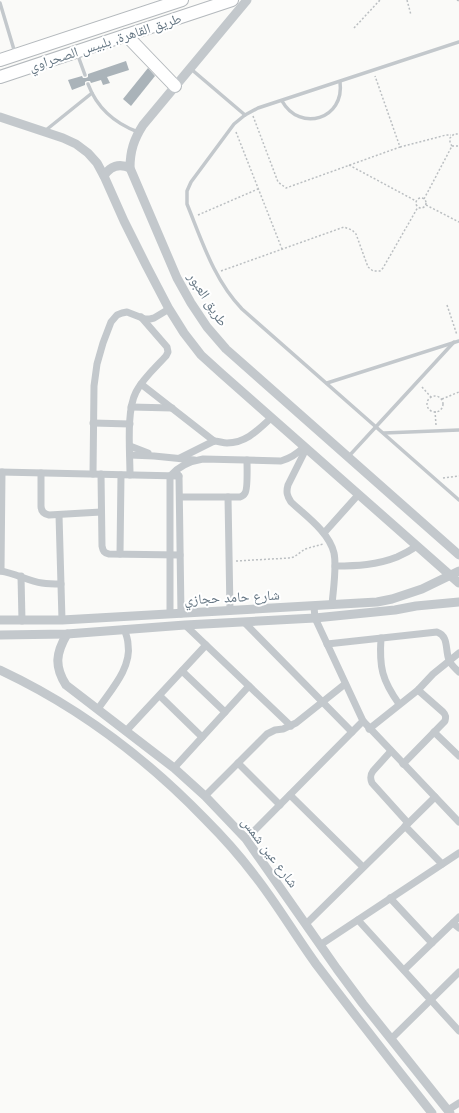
<svg xmlns="http://www.w3.org/2000/svg" width="459" height="1113" font-family="Arial,'Noto Naskh Arabic',sans-serif">
	<style>
		.building { fill: #aab3b9 }
		.lines { fill: none; stroke-linecap: round; stroke-linejoin: round }
		.trunk-casing { stroke: #b4b9bd; stroke-width: 14 }
		.path { stroke: #bbbfc2; stroke-width: 1.5; stroke-dasharray: 2 2; stroke-linecap: butt }
		.service { stroke: #c3c8cc; stroke-width: 3.5 }
		.minor { stroke: #c3c8cc; stroke-width: 7 }
		.tertiary { stroke: #c3c8cc; stroke-width: 9 }
		.trunk { stroke: #fff; stroke-width: 12 }
		.labels { text-anchor: middle; dominant-baseline: central; stroke-width: 4; stroke-linejoin: round; paint-order: stroke }
		.street-label { font-size: 14px; fill: #657683; stroke: #fff }
	</style>
	<rect width="100%" height="100%" fill="#fafaf8"/>
	<!-- building -->
	<g class="building">
		<polygon points="126,61 129,70 107,77 110,83 103,85 101,80 91,83 90,81 87,81 85,82 85,85 72,90 68,80 82,76 83,78 86,78 88,77 88,74"/>
		<polygon points="148,68 155,76 131,106 123,99"/>
	</g>
	<g class="lines">
		<defs>
			<g id="trunk">
				<polyline points="126,35 175,86"/>
				<polyline points="0,60 182,0"/>
				<polyline points="0,77 232,0"/>
			</g>
		</defs>
		<!-- trunk casing -->
		<use href="#trunk" class="trunk-casing"/>
		<!-- path -->
		<g class="path">
			<polyline points="407,0 411,15"/>
			<polyline points="457,0 459,1"/>
			<polyline points="354,28 380,0"/>
			<polyline points="253,116 278,182 286,188 400,147 375,76"/>
			<polyline points="236,132 282,249"/>
			<polyline points="452,146 450,143 450,138 454,134 459,134"/>
			<polyline points="452,146 459,146"/>
			<polyline points="400,147 446,135 451,135"/>
			<polyline points="349,165 416,201"/>
			<circle cx="421" cy="203" r="5"/>
			<polyline points="424,199 452,146"/>
			<polyline points="426,205 459,222"/>
			<polyline points="198,215 258,189"/>
			<polyline points="221,271 344,227 352,230 356,234 368,267 373,271 380,271 383,268 418,207"/>
			<polyline points="447,305 457,335"/>
			<polyline points="422,387 431,397"/>
			<circle cx="435" cy="404" r="8"/>
			<polyline points="442,399 459,392"/>
			<polyline points="435,411 436,425"/>
			<polyline points="443,478 459,476"/>
			<polyline points="236,561 289,558 294,557 305,549 323,544"/>
		</g>
		<!-- service -->
		<g class="service">
			<polyline points="0,3 15,53"/>
			<path d="M 459,42 L 258,108 L 245,115 L 234,124 L 191,182 L 187,191 L 187,204 C 202,241 214,280 242,309 L 459,500"/>
			<polyline points="77,53 85,75"/>
			<polyline points="191,69 245,115"/>
			<path d="M 88,84 C 97,108 114,123 138,132"/>
			<path d="M 282,101 C 300,133 345,119 340,82"/>
			<polyline points="46,130 92,93"/>
			<polyline points="327,383 459,341"/>
			<polyline points="384,433 459,430"/>
			<polyline points="349,456 454,342"/>
		</g>
		<!-- minor -->
		<g class="minor">
			<path d="M 141,384 L 214,441 C 218,441 223,443 227,443 C 246,443 258,430 271,418"/>
			<polyline points="131,407 172,408"/>
			<polyline points="93,423 130,424"/>
			<polyline points="130,446 148,453"/>
			<path d="M 306,449 L 288,485 C 286,492 287,496 291,502 C 306,516 329,532 334,553 C 337,567 333,591 332,605"/>
			<polyline points="130,455 154,456 194,460"/>
			<polyline points="180,458 214,441"/>
			<polyline points="0,472 179,476"/>
			<polyline points="176,472 179,476 181,614"/>
			<path d="M 41,473 L 41,506 C 41,511 44,514 49,515 L 101,512"/>
			<polyline points="93,474 94,386 97,364 103,343 111,322 117,315 122,313 127,312 145,319 150,319 154,318 169,309"/>
			<path d="M 101,474 L 102,546 C 103,551 104,553 109,554 L 180,555"/>
			<path d="M 130,475 C 130,452 126,411 136,392 C 143,378 156,367 166,356 L 168,352 L 167,347 L 141,317"/>
			<path d="M 180,497 L 240,497 C 243,496 244,495 245,493 C 248,489 247,467 247,460"/>
			<polyline points="228,497 230,611"/>
			<polyline points="59,515 62,620"/>
			<polyline points="324,533 358,495"/>
			<polyline points="120,554 121,475"/>
			<path d="M 335,566 C 357,566 377,565 397,557 C 404,554 411,550 417,546"/>
			<path d="M 0,571 C 15,573 28,581 42,583 C 49,584 55,584 61,584"/>
			<polyline points="1,571 2,472"/>
			<polyline points="21,576 22,621"/>
			<polyline points="314,607 315,618 363,721 459,822"/>
			<path d="M 170,614 L 170,476 C 179,466 190,461 203,459 L 281,461 C 291,458 297,454 304,447"/>
			<polyline points="244,622 352,732"/>
			<polyline points="185,625 291,726"/>
			<path d="M 381,638 C 379,667 382,680 399,704"/>
			<path d="M 327,644 L 437,632 C 449,636 445,650 449,660 C 450,664 456,669 459,672"/>
			<polyline points="182,671 225,712"/>
			<polyline points="160,696 202,737"/>
			<path d="M 98,709 C 110,691 132,668 128,644 C 128,639 126,634 124,629"/>
			<polyline points="369,729 418,690 433,674 459,653"/>
			<polyline points="126,731 206,645"/>
			<polyline points="434,732 459,756"/>
			<path d="M 391,751 L 373,771 C 370,775 370,778 372,783 L 408,823"/>
			<polyline points="238,763 280,805"/>
			<path d="M 403,764 L 445,721 C 446,717 446,715 443,712 L 418,690"/>
			<polyline points="174,768 249,686"/>
			<polyline points="290,795 363,867"/>
			<polyline points="205,796 267,734 275,730 283,729 296,723 345,684"/>
			<polyline points="405,826 442,864"/>
			<polyline points="246,839 363,721"/>
			<polyline points="390,898 432,943"/>
			<polyline points="358,920 459,1031"/>
			<polyline points="453,923 459,928"/>
			<polyline points="306,924 435,797"/>
			<polyline points="320,945 459,853"/>
			<polyline points="404,970 459,917"/>
			<polyline points="391,1039 459,972"/>
			<polyline points="448,1110 459,1103"/>
		</g>
		<!-- tertiary -->
		<g class="tertiary">
			<path d="M 247,0 L 143,125 C 134,139 130,151 130,168 L 177,278 L 191,303 L 207,327 L 226,349 L 459,555"/>
			<polyline points="0,117 63,138 76,144 88,153 97,163 104,176 124,221 146,265 169,309 184,333 201,355 222,374 459,583"/>
			<path d="M 104,176 C 110,166 119,163 130,168"/>
			<polyline points="0,620 62,620 377,602 392,599 422,589 459,571"/>
			<path d="M 67,634 C 56,653 54,666 66,685 L 174,768 L 205,796 L 246,839 L 337,969 L 363,1004 L 450,1113"/>
			<polyline points="0,635 67,634 185,625 315,618 395,610 416,606 459,602"/>
			<path d="M 0,670 C 77,706 146,758 205,819 C 223,837 240,856 255,876 C 277,904 295,935 316,964 C 354,1014 393,1064 432,1113"/>
		</g>
		<!-- trunk -->
		<use href="#trunk" class="trunk"/>
	</g>
	<g class="labels">
		<!-- street labels -->
		<g class="street-label">
			<text transform="translate(105 42) rotate(-18)">طريق القاهرة, بلبيس الصحراوي</text>
			<text transform="translate(208 299) rotate(57)">طريق العبور</text>
			<text transform="translate(232 597) rotate(-3)">شارع حامد حجازي</text>
			<text transform="translate(270 852) rotate(53)">شارع عين شمس</text>
		</g>
	</g>
</svg>
